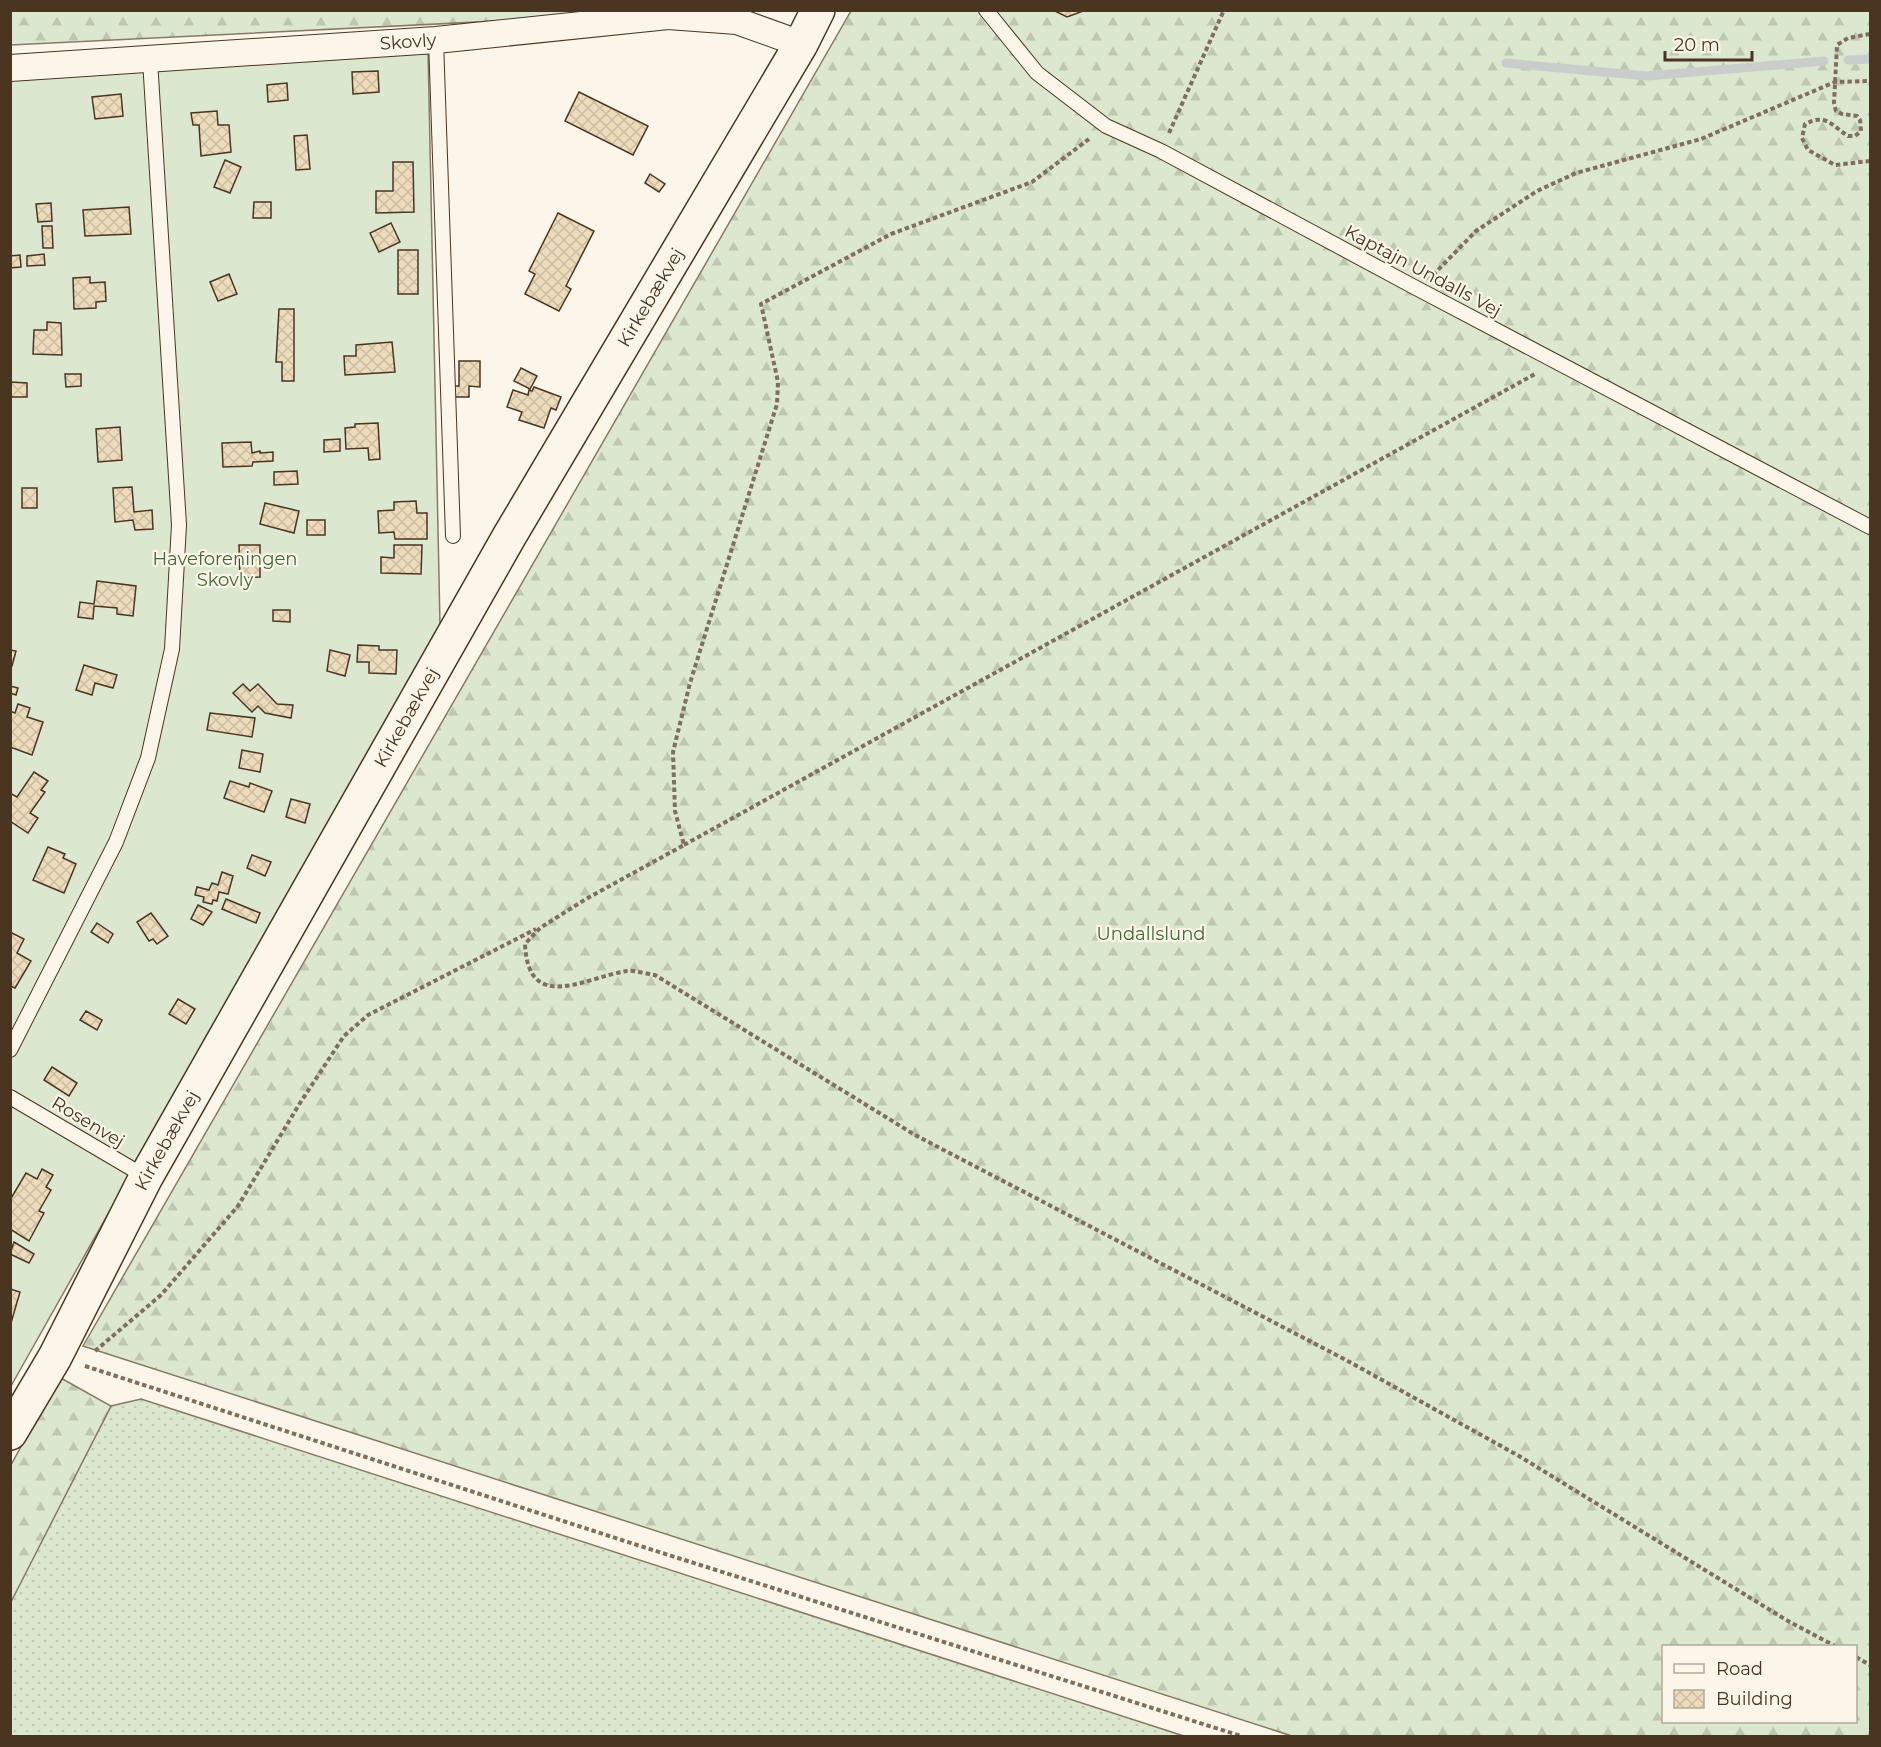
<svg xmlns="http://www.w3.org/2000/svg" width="1881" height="1747" font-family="Montserrat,sans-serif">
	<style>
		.grass { fill: url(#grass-dots); stroke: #887966; stroke-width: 1.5 }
		.forest { fill: url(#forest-firs); stroke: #887966; stroke-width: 1.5; fill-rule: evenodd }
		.garden { fill: #dce7d0; stroke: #887966; stroke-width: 1.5 }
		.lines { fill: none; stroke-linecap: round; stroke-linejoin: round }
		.stream { stroke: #c9cecd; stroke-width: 9 }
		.building { fill: url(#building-cross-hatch); stroke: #4a3520; stroke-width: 1.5 }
		.service-casing { stroke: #4a3520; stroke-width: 16 }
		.minor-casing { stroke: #4a3520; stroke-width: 28 }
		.tertiary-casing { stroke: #4a3520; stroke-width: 36 }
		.path { stroke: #7f6f5c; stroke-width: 4; stroke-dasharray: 4.5 3; stroke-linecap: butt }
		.service { stroke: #fbf6e9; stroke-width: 14 }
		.minor { stroke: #fbf6e9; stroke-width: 26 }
		.tertiary { stroke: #fbf6e9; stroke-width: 33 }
		.labels { text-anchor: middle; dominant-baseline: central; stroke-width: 4.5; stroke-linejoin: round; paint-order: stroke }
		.street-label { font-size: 18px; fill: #4a3520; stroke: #fbf6e9 }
		.park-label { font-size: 18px; fill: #436837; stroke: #fbf6e9 }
	</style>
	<defs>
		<pattern id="grass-dots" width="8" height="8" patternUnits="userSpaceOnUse" patternTransform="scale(1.5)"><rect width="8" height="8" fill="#dce7d0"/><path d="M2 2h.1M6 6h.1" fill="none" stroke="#bec7b2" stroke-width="1.8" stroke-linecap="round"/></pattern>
		<pattern id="forest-firs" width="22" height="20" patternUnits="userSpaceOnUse" patternTransform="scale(1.5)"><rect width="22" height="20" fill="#dce7d0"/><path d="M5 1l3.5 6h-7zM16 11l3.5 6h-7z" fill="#bec7b2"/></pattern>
		<pattern id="building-cross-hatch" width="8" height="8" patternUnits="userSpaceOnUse" patternTransform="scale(1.5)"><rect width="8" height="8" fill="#ecdcbc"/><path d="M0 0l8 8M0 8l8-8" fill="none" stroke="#ccbda1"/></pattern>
	</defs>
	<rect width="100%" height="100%" fill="#fbf6e9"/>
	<!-- grass -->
	<polygon class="grass" points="141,1399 1184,1736 11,1736 10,1602 111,1406"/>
	<!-- forest -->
	<g class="forest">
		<polygon points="11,11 700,11 11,45"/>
		<path d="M 851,11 L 1870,11 L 1870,1736 L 1292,1736 L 83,1346 ZM 1664,1646 L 1856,1646 L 1856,1722 L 1664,1722 Z"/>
		<polygon points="59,1377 111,1406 11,1602 11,1465"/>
	</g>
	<!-- garden -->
	<polygon class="garden" points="428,50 440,625 11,1386 11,77"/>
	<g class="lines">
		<!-- stream -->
		<g class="stream">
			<polyline points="1848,60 1870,59"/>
			<polyline points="1506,63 1647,76 1824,61"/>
		</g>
	</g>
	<!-- building -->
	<g class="building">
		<polygon points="1053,10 1086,10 1067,17"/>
		<polygon points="378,71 379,92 353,94 352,72"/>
		<polygon points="287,83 288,100 268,102 267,85"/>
		<polygon points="579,92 648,126 633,155 565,121"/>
		<polygon points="121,94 123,116 95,119 92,97"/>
		<polygon points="217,111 218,125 229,125 231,152 201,156 199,125 193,125 191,113"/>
		<polygon points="307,135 310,169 296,170 294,136"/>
		<polygon points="225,160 241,167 230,193 214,187"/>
		<polygon points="393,162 413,162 414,212 376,213 376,191 393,191"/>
		<polygon points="650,174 665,184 659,192 645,183"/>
		<polygon points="254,202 271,202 271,218 253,218"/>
		<polygon points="51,203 52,221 38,222 36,204"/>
		<polygon points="129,207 131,234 85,236 83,210"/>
		<polygon points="558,213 594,231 566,286 571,289 559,311 525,294 535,274 529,271"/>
		<polygon points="391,223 400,242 379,252 370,233"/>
		<polygon points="42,226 52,226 53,248 43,248"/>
		<rect x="398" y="250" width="20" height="44"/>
		<polygon points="44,254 45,265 27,266 27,256"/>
		<polygon points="20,255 21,267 10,268 10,256"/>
		<polygon points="229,274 237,294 218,301 210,282"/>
		<polygon points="90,277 90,283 105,282 106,301 96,302 96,308 74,309 73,278"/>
		<polygon points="279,309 294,309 294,381 282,381 282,362 276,362"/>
		<polygon points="47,322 61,323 62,355 33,354 34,330 47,330"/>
		<polygon points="392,342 395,372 345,375 344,356 356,356 356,345"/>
		<polygon points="459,361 480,361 480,387 469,386 469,397 452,397 453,386 459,386"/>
		<polygon points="521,368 537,376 530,389 514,381"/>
		<polygon points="65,374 81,374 81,386 66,387"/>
		<polygon points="10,382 27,383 27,397 10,397"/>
		<polygon points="534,387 561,397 556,410 551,408 544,428 519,420 522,412 507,407 513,390 528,395 529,390 532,391"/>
		<polygon points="378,423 380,459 369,460 368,448 346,449 345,428 355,427 355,424"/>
		<polygon points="120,427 122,460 98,462 96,429"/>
		<polygon points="340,439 340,451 324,452 324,440"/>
		<polygon points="251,442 252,453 260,451 260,453 273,452 273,461 253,462 252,466 223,467 222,443"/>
		<polygon points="297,471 298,484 274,485 274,472"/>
		<polygon points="132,487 134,512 152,510 153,529 135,530 133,520 115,522 113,488"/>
		<rect x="22" y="488" width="15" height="20"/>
		<polygon points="416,501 417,513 427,513 427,539 395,539 394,532 379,533 378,511 394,510 394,502"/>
		<polygon points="265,503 299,511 294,533 260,524"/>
		<rect x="307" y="520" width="18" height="15"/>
		<polygon points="239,545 260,545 260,577 240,578"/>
		<polygon points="394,545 422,545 421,574 381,573 381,557 394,558"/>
		<polygon points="97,581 136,586 133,616 117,614 117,608 94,606 93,619 78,617 80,602 94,604"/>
		<polygon points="273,610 290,610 290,622 273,621"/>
		<polygon points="358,645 379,646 379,650 397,650 396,674 369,673 369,662 357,662"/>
		<polygon points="10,650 16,651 12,666 10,666"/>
		<polygon points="330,650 350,655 345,676 327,671"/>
		<polygon points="84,665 117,675 113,688 95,683 92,695 76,690"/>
		<polygon points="243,684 250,691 258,684 277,704 293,705 291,718 265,713 258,706 252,712 233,693"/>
		<polygon points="10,686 18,688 16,695 10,693"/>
		<polygon points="18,704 30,708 27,717 43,722 32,755 10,747 10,711 15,713"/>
		<polygon points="210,713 255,718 252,737 207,730"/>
		<polygon points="242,750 263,754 260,772 239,768"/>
		<polygon points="34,772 48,781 41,790 45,792 30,813 38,818 28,833 10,821 10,793 17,797"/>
		<polygon points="230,781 249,787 250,783 272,791 264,812 224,798"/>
		<polygon points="291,799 310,804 305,823 286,817"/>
		<polygon points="48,847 65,854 63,858 76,864 64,893 33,880"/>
		<polygon points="252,855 271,862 265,876 247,868"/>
		<polygon points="222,872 233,876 228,894 219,892 217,901 213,900 212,904 203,902 204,897 195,895 197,887 209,890 212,883 218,885"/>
		<polygon points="226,899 260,913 256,923 222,909"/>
		<polygon points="198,905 212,912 203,925 191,919"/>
		<polygon points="151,913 168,936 157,944 153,939 149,941 137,922"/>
		<polygon points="97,923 113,934 108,943 91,932"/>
		<polygon points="10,932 24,939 17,953 31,961 15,988 10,986"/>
		<polygon points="178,999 195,1009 186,1024 169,1014"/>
		<polygon points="86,1011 102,1020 97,1030 80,1020"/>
		<polygon points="52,1067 77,1083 69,1096 44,1080"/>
		<polygon points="42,1169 53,1175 46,1187 51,1190 39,1211 44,1213 29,1241 10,1229 10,1200 26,1173 37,1179"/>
		<polygon points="14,1242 34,1254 29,1263 10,1254"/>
		<polygon points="10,1289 20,1292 11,1323 10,1323"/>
	</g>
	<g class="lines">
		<defs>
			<g id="service">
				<polyline points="986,10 1037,73 1106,126 1161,151 1418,289 1870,527"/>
				<polyline points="436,40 453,536"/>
				<polyline points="10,1050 116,842 148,758 172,649 179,525 150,60"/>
				<polyline points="10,1097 146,1177"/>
			</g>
			<g id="minor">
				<path id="s1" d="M 10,68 L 436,40 L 668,16 L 737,21 L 801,44"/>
			</g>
			<g id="tertiary">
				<path id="s2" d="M 10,1433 L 55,1357 L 146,1177 L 510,535 L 801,44 L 818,10"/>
			</g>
		</defs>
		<!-- service casing -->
		<use href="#service" class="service-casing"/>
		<!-- minor casing -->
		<use href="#minor" class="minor-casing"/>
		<!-- tertiary casing -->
		<use href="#tertiary" class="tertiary-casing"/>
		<!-- path -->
		<g class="path">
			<path d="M 1870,34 L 1848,38 L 1837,45 L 1834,103 L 1836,111 L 1842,114 L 1857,116 L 1860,120 L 1861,131 L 1855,136 L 1848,136 C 1831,125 1826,113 1805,124 L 1802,138 L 1808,150 L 1835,165 L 1870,161"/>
			<polyline points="1169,133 1224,10"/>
			<path d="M 1089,139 L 1032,182 L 891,234 L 761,304 L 778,382 L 777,404 L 690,683 L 673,752 L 675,811 L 684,845 L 586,899 L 540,928 L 525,944 C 528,1015 586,977 627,971 C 635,970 646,974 655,975 L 915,1135 L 1346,1360 L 1519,1456 L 1788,1621 L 1835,1646"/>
			<polyline points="1433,275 1476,231 1537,191 1576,173 1701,139 1835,82 1870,81"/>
			<polyline points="684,845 1535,374"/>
			<polyline points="95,1351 161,1295 238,1206 300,1103 344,1036 368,1015 536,929"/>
			<polyline points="85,1366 637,1545 1241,1736"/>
			<polyline points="1856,1657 1870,1665"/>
		</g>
		<!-- service -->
		<use href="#service" class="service"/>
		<!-- minor -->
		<use href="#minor" class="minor"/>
		<!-- tertiary -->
		<use href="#tertiary" class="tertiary"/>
	</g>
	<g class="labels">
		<!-- street labels -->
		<g class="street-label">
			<text stroke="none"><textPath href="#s1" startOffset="399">Skovly</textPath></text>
			<text transform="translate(1423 271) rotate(28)">Kaptajn Undalls Vej</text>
			<text stroke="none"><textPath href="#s2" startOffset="1304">Kirkebækvej</textPath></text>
			<text stroke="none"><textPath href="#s2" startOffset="818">Kirkebækvej</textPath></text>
			<text transform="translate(88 1122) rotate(31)">Rosenvej</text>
			<text stroke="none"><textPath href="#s2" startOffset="332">Kirkebækvej</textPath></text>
		</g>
		<!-- park labels -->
		<g class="park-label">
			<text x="225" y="559">Haveforeningen<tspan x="225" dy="21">Skovly</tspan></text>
			<text x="1151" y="934">Undallslund</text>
		</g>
	</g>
	<!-- border -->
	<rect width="1881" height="1747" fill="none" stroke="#4a3520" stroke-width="24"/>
	<!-- legend -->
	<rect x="1662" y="1645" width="195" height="78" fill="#fbf6e9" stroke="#b4a999" stroke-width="1.5"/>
	<rect x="1674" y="1664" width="30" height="9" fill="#fbf6e9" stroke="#b4a999" stroke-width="1.5"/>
	<text x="1716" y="1675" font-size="18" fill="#4a3520">Road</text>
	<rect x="1674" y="1690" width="30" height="18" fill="url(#building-cross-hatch)" stroke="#b4a999" stroke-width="1.5"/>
	<text x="1716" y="1705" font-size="18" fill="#4a3520">Building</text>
	<!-- scale -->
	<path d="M1665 51v9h87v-9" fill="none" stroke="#4a3520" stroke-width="3"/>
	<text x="1674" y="51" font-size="18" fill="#4a3520" stroke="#fbf6e9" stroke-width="4.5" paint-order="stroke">20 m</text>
</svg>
